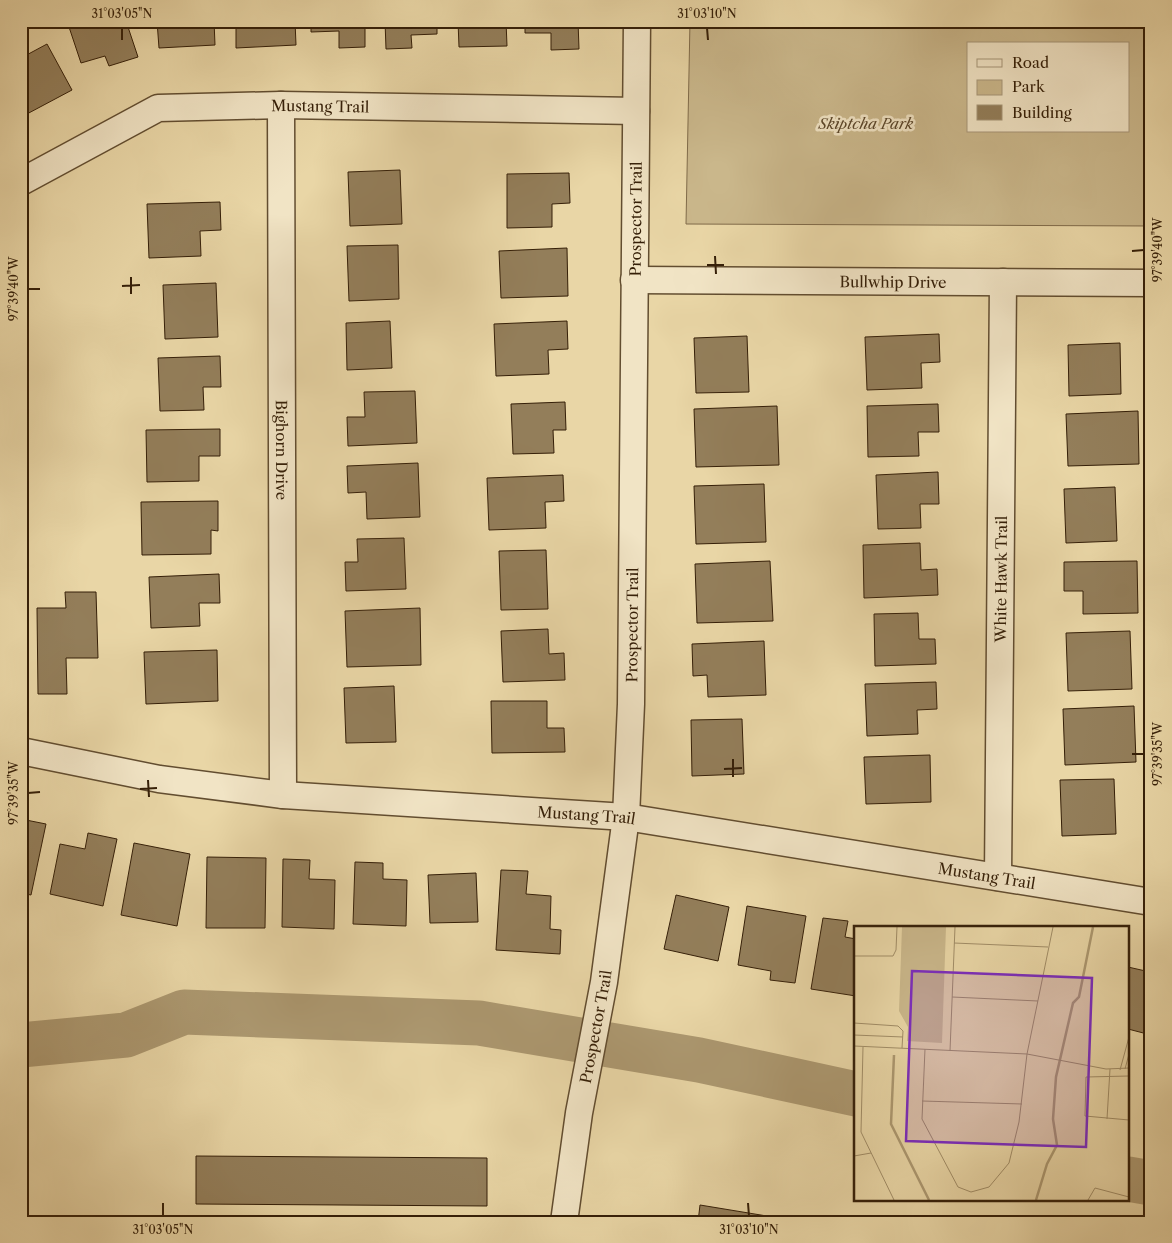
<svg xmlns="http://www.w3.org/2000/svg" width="1172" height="1243" font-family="'Libre Caslon Text',serif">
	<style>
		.green { fill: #cab78b; stroke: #806b4a; fill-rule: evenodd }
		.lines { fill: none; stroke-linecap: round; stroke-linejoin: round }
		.river { stroke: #ac9870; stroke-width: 45 }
		.building { fill: #937e5a; stroke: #351f08 }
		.minor-casing { stroke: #624d30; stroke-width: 29 }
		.minor { stroke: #f1e4c5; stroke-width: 26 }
		.ticks { fill: none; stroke: #351f08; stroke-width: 2 }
		.labels { text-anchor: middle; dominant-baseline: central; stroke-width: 5; stroke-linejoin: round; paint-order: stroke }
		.street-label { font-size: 15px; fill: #351f08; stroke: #f1e4c5 }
		.park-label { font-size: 15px; font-style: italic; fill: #5a4529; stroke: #f1e4c5 }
		.inset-river { fill: none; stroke: #ac9870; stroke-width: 2.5 }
		.inset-road { fill: none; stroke: #a18d67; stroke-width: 1 }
		.view { fill: #7b2cbf; fill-opacity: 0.15; stroke: #7b2cbf; stroke-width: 2.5 }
		.inset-edge { fill: none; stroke: #351f08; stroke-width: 2.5 }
		.neatline { fill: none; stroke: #351f08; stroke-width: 2 }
		.ticks-label { font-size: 12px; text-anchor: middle; fill: #351f08 }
	</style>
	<rect width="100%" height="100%" fill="#e9d6a6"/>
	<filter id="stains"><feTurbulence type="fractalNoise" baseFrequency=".004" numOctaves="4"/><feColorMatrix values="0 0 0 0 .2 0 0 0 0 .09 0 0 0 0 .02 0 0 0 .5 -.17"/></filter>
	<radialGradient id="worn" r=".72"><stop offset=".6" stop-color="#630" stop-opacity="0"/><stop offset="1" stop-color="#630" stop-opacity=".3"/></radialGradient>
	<!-- green -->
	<path class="green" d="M 690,21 L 1151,21 L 1151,226 L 686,224 ZM 968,44 L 1128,44 L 1128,131 L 968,131 Z"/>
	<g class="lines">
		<!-- river -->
		<g class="river">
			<polyline points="21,1045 126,1035 184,1012 479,1023 699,1060 856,1094"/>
			<polyline points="1128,1179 1151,1183"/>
		</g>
	</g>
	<!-- building -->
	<g class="building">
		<polygon points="67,21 126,21 138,57 109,66 105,56 81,63"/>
		<polygon points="157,21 214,21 215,45 159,48"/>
		<polygon points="236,21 295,21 296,45 236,48"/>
		<polygon points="311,21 365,21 365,47 339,48 339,31 311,32"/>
		<polygon points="385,21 437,21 437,34 411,35 412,48 386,49"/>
		<polygon points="458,21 506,21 507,46 459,47"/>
		<polygon points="525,21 578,21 579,49 551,50 551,33 525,33"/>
		<polygon points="47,44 72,90 25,115 21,109 21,58"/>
		<polygon points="400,170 402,224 350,226 348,172"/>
		<polygon points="569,173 570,203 552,204 552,227 507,228 507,174"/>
		<polygon points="220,202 221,230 200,231 201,256 149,258 147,204"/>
		<polygon points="398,245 399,299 349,301 347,246"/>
		<polygon points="567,248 568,296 501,298 499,251"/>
		<polygon points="216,283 218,337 165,339 163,285"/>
		<polygon points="390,321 392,368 347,370 346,323"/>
		<polygon points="567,321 568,349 548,350 549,374 496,376 494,324"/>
		<polygon points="939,334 940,362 921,363 922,388 867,390 865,337"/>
		<polygon points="747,336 749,392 696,393 694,338"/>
		<polygon points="1120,343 1121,394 1069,396 1068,345"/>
		<polygon points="220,356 221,387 203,387 204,410 160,411 158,358"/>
		<polygon points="415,391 417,443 348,446 347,417 365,417 364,392"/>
		<polygon points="565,402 566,430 553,430 554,453 513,454 511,404"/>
		<polygon points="938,404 939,432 918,432 919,456 868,457 867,406"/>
		<polygon points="777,406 779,465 696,467 694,409"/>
		<polygon points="1138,411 1139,464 1068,466 1066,414"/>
		<polygon points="220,429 220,456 199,456 199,481 147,482 146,430"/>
		<polygon points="418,463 420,517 367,519 366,492 348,493 347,466"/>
		<polygon points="938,472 939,504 920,504 921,528 878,529 876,475"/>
		<polygon points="563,475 564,501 545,502 546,528 489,530 487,478"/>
		<polygon points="764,484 766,542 696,544 694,486"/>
		<polygon points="1115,487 1117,541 1066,543 1064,489"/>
		<polygon points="218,501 218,531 211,530 211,554 142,555 141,502"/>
		<polygon points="404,538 406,589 346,591 345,562 358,562 357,539"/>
		<polygon points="920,543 921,570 937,569 938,595 864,598 863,545"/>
		<polygon points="546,550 548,609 501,610 499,551"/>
		<polygon points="770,561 773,621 697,623 695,564"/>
		<polygon points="1137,561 1138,613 1083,614 1083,591 1064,591 1064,562"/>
		<polygon points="219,574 220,603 199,603 200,626 151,628 149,577"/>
		<polygon points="65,592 96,592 98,658 66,658 67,694 38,694 37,608 66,608"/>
		<polygon points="420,608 421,665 347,667 345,611"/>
		<polygon points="918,613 919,639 935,639 936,664 875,666 874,614"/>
		<polygon points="548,629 549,654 564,653 565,680 503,682 501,631"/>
		<polygon points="1130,631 1132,689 1068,691 1066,633"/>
		<polygon points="764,641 766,695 708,697 707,675 693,676 692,644"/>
		<polygon points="217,650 218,701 146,704 144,652"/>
		<polygon points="936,682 937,709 917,710 918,734 867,736 865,684"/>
		<polygon points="394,686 396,742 346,743 344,688"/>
		<polygon points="491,701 547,701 547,728 564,728 565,752 492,753"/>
		<polygon points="1134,706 1136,762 1065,765 1063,709"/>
		<polygon points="742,719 744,774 692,776 691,720"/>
		<polygon points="930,755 931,802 866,804 864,757"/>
		<polygon points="1114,779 1116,834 1062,836 1060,780"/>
		<polygon points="21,819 46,824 31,895 21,893"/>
		<polygon points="88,833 117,839 103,906 50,894 60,844 85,849"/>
		<polygon points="134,843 190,854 177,926 121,915"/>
		<polygon points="207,857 266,858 265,928 206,928"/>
		<polygon points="283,859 310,860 309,879 335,880 334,929 282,927"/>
		<polygon points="355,862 383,863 383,879 407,880 406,926 353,924"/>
		<polygon points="501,870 528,871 526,894 551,896 550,929 561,930 560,954 496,950"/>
		<polygon points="476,873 478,922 430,923 428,875"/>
		<polygon points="676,895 729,907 718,961 664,949"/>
		<polygon points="747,906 806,916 795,983 770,980 771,971 738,965"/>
		<polygon points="823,918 848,921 845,937 856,939 856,996 811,989"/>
		<polygon points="1128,967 1150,972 1146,986 1151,987 1151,1035 1128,1029"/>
		<polygon points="196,1156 487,1158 487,1206 196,1204"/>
		<polygon points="700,1205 791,1220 791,1222 698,1222"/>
	</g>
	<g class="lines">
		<defs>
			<g id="minor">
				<path id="s1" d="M 281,105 L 283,795"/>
				<path id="s2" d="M 21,182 L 158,108 L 281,105 L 636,111"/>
				<path id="s3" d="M 634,280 L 1151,283"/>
				<path id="s4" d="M 21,751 L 159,779 L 283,795 L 626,817 L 1151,902"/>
				<path id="s5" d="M 998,877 L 1003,282"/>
				<path id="s6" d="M 564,1222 L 579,1113 L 604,982 L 626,817 L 631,704 L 637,21"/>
			</g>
		</defs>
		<!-- minor casing -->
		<use href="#minor" class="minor-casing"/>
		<!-- minor -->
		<use href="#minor" class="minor"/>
	</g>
	<!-- ticks -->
	<path class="ticks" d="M 122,28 L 122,40M 707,28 L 708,40M 1132,251 L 1144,250M 715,256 L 716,274M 707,265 L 724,265M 131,277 L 131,294M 122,286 L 140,285M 28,289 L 40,289M 1132,754 L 1144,754M 733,759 L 733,777M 724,769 L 742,768M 148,780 L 149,797M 140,789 L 157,788M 28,793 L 40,792M 163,1203 L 163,1216M 748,1203 L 749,1216"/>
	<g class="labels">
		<!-- street labels -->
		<g class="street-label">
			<text stroke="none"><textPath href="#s2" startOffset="318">Mustang Trail</textPath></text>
			<text stroke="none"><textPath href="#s6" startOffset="1008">Prospector Trail</textPath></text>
			<text stroke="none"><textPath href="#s3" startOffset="259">Bullwhip Drive</textPath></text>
			<text stroke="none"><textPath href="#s1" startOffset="345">Bighorn Drive</textPath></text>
			<text stroke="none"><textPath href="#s5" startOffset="298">White Hawk Trail</textPath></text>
			<text stroke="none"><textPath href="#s6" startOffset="602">Prospector Trail</textPath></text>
			<text stroke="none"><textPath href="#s4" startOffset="570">Mustang Trail</textPath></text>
			<text stroke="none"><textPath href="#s4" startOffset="975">Mustang Trail</textPath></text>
			<text stroke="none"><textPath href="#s6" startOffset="198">Prospector Trail</textPath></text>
		</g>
		<!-- park labels -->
		<g class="park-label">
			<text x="866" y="123">Skiptcha Park</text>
		</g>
	</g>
	<!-- overview -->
	<g transform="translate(854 926)">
		<rect width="275" height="275" fill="#e9d6a6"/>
		<path d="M 48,1 L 92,1 L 88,117 L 53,115 L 54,101 L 45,85 Z" fill="#cab78b"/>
		<path class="inset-river" d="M 40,129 L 37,198 L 75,274M 182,274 L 193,238 L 203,219 L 199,193 L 202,151 L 219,77 L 225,71 L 239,1"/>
		<path class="inset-road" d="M 100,17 L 194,21M 0,30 L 39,30 L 42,24 L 43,1M 98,71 L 184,75M 0,97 L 44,100 L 49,105 L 48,122M 0,109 L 49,111M 0,120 L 173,128 L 252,143 L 275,142M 9,121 L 7,206 L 40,274M 71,123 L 68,193 L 104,261 L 117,266 L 135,261 L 155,237 L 165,196 L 173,128 L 199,1M 96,125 L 101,1M 271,143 L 275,128M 266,144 L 275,111M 275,150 L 232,151 L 231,190 L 275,194M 68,175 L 168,178M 253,193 L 256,143M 0,230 L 17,227M 234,274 L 241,262 L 275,271"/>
		<path class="view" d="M 58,45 L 238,52 L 232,221 L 52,215 Z"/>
		<rect width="275" height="275" class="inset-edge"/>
	</g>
	<!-- margin -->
	<rect width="1172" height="1243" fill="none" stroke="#e9d6a6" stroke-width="55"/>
	<!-- legend -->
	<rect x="967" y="42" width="162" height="90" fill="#f1e4c5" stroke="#a69579"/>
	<rect x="977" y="59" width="25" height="8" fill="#f1e4c5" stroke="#a69579"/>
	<text x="1012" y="68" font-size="15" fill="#351f08">Road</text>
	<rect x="977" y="80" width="25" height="15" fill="#cab78b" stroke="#a69579"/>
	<text x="1012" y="92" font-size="15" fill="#351f08">Park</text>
	<rect x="977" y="105" width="25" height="15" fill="#937e5a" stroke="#a69579"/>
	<text x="1012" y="118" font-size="15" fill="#351f08">Building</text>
	<rect x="28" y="28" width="1116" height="1188" class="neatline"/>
	<g class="ticks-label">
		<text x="122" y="18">31°03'05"N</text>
		<text x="707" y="18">31°03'10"N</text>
		<text transform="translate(1158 250) rotate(-90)" y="4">97°39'40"W</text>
		<text transform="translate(14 289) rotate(-90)" y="4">97°39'40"W</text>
		<text transform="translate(1158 754) rotate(-90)" y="4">97°39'35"W</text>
		<text transform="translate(14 793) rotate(-90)" y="4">97°39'35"W</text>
		<text x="163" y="1234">31°03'05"N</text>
		<text x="749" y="1234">31°03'10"N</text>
	</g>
	<rect width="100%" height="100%" filter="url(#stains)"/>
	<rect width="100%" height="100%" fill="url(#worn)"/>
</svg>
